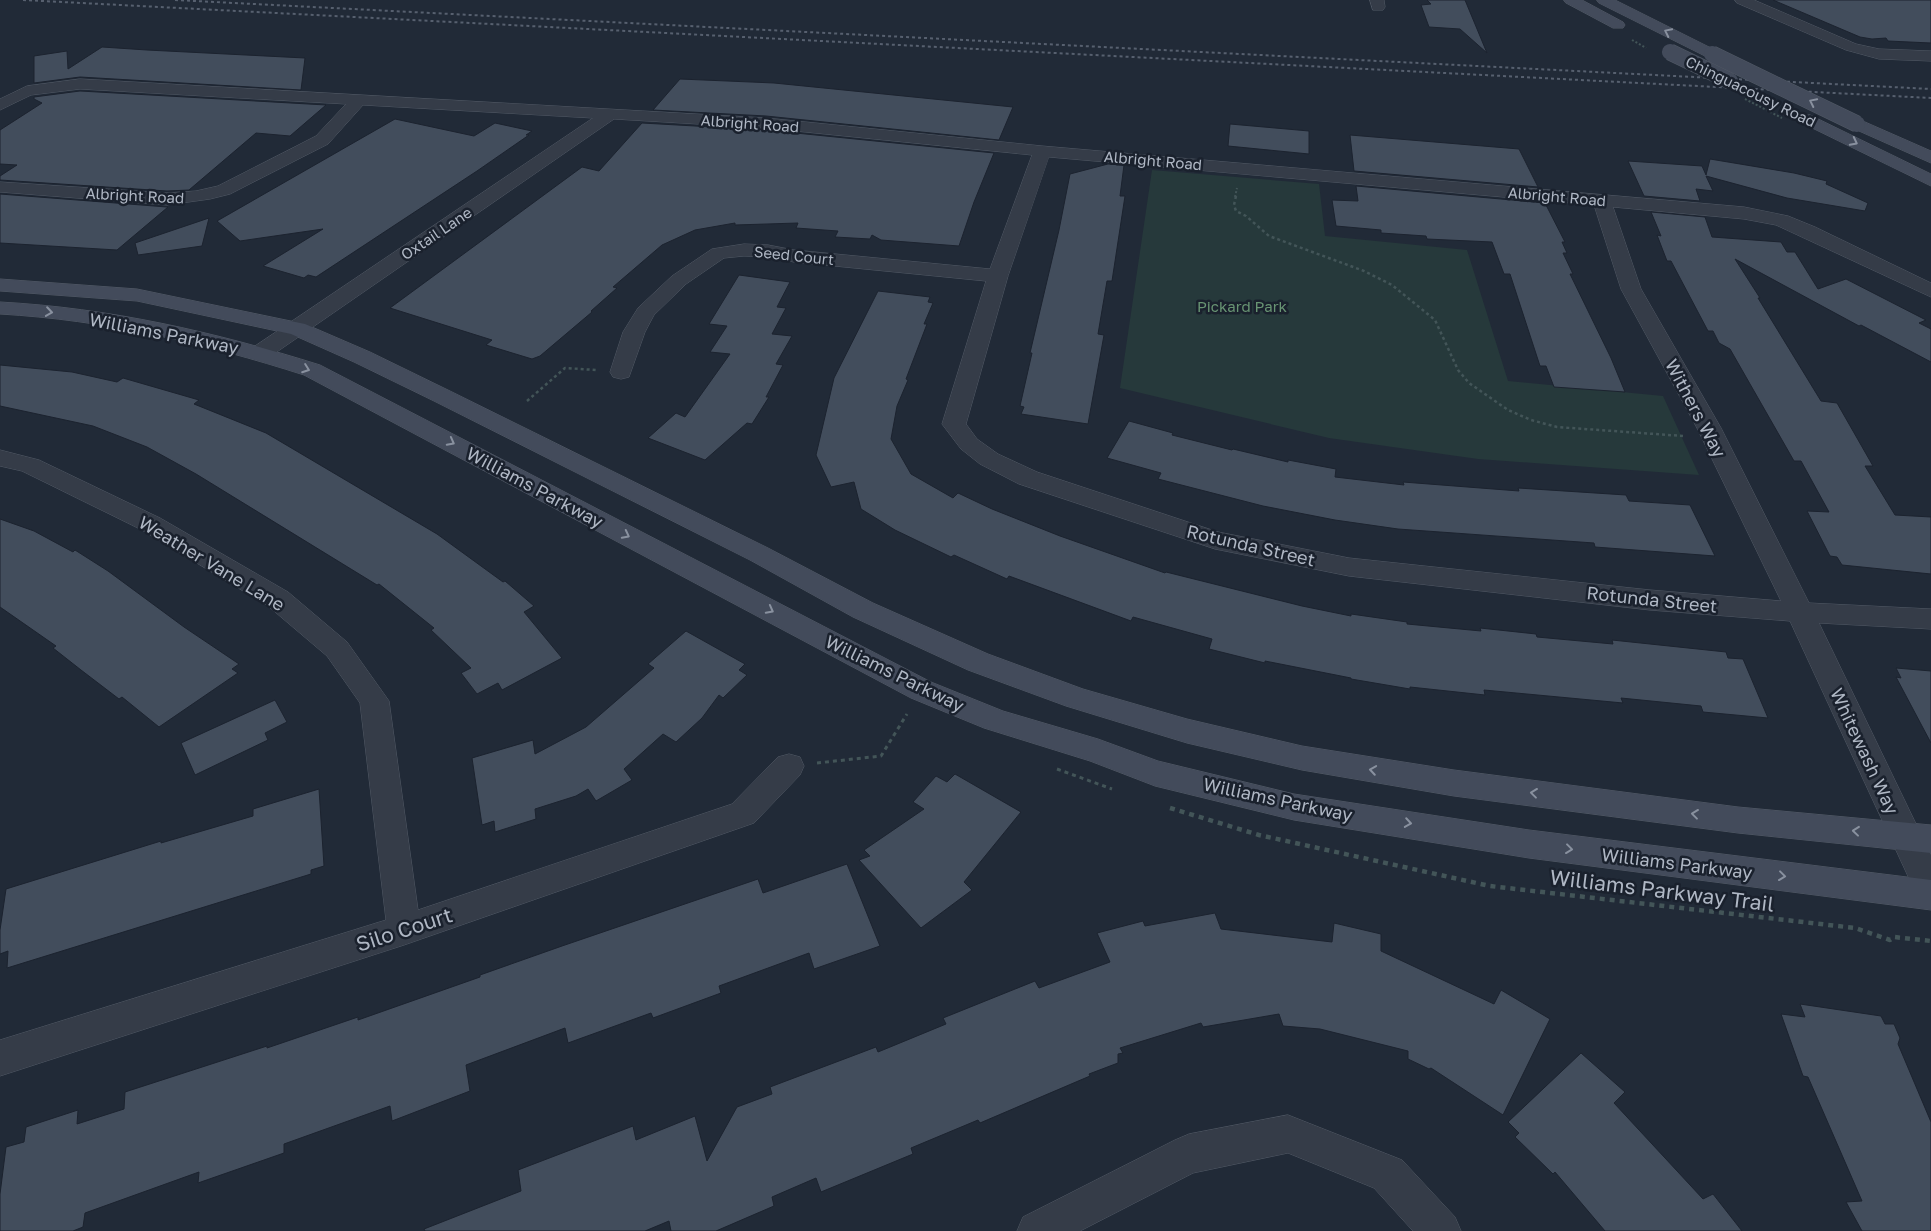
<svg xmlns="http://www.w3.org/2000/svg" width="1931" height="1231" font-family="'Golos Text',sans-serif">
	<style>
		.green { fill: #26393b }
		.building { fill: #424d5c; stroke: #1c232f }
		.lines { fill: none; stroke-linecap: round; stroke-linejoin: round }
		.street-casing { stroke: #525a66; stroke-width: 1 }
		.secondary-casing { stroke: #525a66; stroke-width: 1 }
		.path-far3 { stroke: #435558; stroke-width: 2; stroke-dasharray: 2 2; stroke-linecap: butt }
		.path-far2 { stroke: #435558; stroke-width: 2.5; stroke-dasharray: 3 3; stroke-linecap: butt }
		.path-far1 { stroke: #435558; stroke-width: 3; stroke-dasharray: 4 4; stroke-linecap: butt }
		.path { stroke: #435558; stroke-width: 4.5; stroke-dasharray: 5 5; stroke-linecap: butt }
		.street { fill: #353c48; fill-rule: evenodd }
		.secondary { fill: #434b5b; fill-rule: evenodd }
		.rail { stroke: #57606f; stroke-width: 2; stroke-dasharray: 3 3; stroke-linecap: butt }
		.secondary-bridge-casing { stroke: #525a66; stroke-width: 17; stroke-linecap: butt }
		.path-bridge { stroke: #435558; stroke-width: 2; stroke-dasharray: 2 2; stroke-linecap: butt }
		.secondary-bridge { stroke: #434b5b; stroke-width: 16 }
		.oneway { stroke: #89919f }
		.labels { text-anchor: middle; dominant-baseline: central; stroke-width: 5; stroke-linejoin: round; paint-order: stroke }
		.far-street-label { font-size: 15px; fill: #afb7c4; stroke: #1a212d }
		.far-park-label { font-size: 15px; fill: #689473; stroke: #1a212d }
		.street-label { font-size: 18px; fill: #afb7c4; stroke: #1a212d }
		.near-street-label { font-size: 21px; fill: #afb7c4; stroke: #1a212d }
	</style>
	<rect width="100%" height="100%" fill="#212a37"/>
	<!-- green -->
	<polygon class="green" points="1152,170 1319,184 1325,236 1467,250 1508,381 1663,396 1699,475 1478,459 1329,438 1120,388"/>
	<!-- building -->
	<g class="building">
		<polygon points="1427,0 1465,0 1487,53 1460,29 1429,27 1421,5 1431,4"/>
		<polygon points="1773,0 1931,0 1931,43 1888,41 1886,38 1872,39 1860,37"/>
		<polygon points="102,47 147,50 305,58 301,90 80,77 34,83 34,56 67,51 68,69"/>
		<polygon points="680,79 774,83 1013,107 999,140 766,116 653,110"/>
		<polygon points="80,91 326,105 290,136 256,133 189,190 167,191 0,180 0,176 17,165 0,164 0,130 42,103 34,99 34,97"/>
		<polygon points="395,119 474,136 495,123 532,131 526,135 529,135 477,171 316,277 308,275 304,278 263,266 323,229 240,241 217,221"/>
		<polygon points="642,123 766,130 994,153 974,202 959,246 881,240 872,235 870,239 835,237 838,231 796,228 798,223 735,225 735,223 695,230 662,245 613,287 617,288 591,311 592,312 540,356 532,359 486,345 492,340 390,308 582,167 599,171"/>
		<polygon points="1230,124 1309,131 1309,154 1228,146"/>
		<polygon points="1350,135 1519,149 1538,187 1354,171"/>
		<polygon points="1710,159 1794,173 1827,181 1826,184 1868,203 1865,211 1787,198 1706,176 1713,191 1696,189 1700,201 1644,196 1628,161 1702,166 1706,175"/>
		<polygon points="1108,164 1124,165 1120,196 1125,196 1112,281 1107,281 1098,334 1104,335 1088,424 1021,414 1024,407 1020,406 1032,353 1030,353 1059,230 1070,174"/>
		<polygon points="1356,186 1545,203 1565,242 1562,242 1567,253 1563,253 1573,274 1570,274 1611,358 1625,392 1554,387 1546,366 1540,366 1510,274 1504,274 1492,242 1427,239 1426,236 1381,233 1381,230 1336,226 1332,200 1358,201"/>
		<polygon points="0,194 167,207 168,207 117,250 0,243"/>
		<polygon points="1651,212 1705,217 1712,237 1781,242 1787,252 1795,252 1818,289 1846,279 1926,320 1919,323 1931,329 1931,362 1861,325 1859,326 1735,259 1760,298 1758,298 1821,401 1837,403 1873,466 1865,466 1895,515 1931,517 1931,574 1842,565 1837,557 1830,556 1807,511 1829,512 1801,461 1794,461 1730,349 1719,343 1713,331 1708,331 1671,261 1667,261 1657,235 1661,236"/>
		<polygon points="209,218 202,246 138,255 135,243"/>
		<polygon points="739,275 790,282 777,307 786,308 772,334 792,336 776,364 783,365 766,397 769,397 752,424 747,423 705,460 648,438 676,413 685,417 730,354 710,352 727,326 709,324"/>
		<polygon points="878,291 930,297 928,302 933,303 924,324 927,324 906,379 908,380 897,406 891,439 911,474 953,498 958,493 992,509 1060,536 1165,573 1166,572 1302,606 1351,616 1351,614 1407,622 1407,624 1481,631 1480,628 1536,634 1537,637 1613,644 1612,640 1726,652 1728,658 1743,659 1768,718 1703,712 1701,706 1621,698 1623,703 1484,690 1485,695 1410,687 1410,689 1351,679 1351,678 1265,661 1265,663 1209,649 1212,639 1133,617 1131,621 1009,576 1007,579 954,555 951,557 895,530 861,509 854,482 831,487 816,455 834,378"/>
		<polygon points="0,365 72,372 117,382 123,378 199,400 194,404 266,433 437,534 503,582 505,581 534,606 524,612 562,658 502,690 498,683 477,694 461,673 471,668 431,630 434,628 379,584 377,585 196,474 147,447 93,426 0,406"/>
		<polygon points="1129,421 1173,433 1172,435 1232,450 1233,449 1288,462 1288,460 1336,469 1335,477 1404,485 1403,482 1519,491 1518,488 1626,495 1629,501 1690,505 1715,556 1595,547 1594,543 1398,529 1335,520 1263,506 1158,479 1161,473 1107,458"/>
		<polygon points="0,519 34,531 73,552 75,550 108,571 184,627 239,664 232,669 238,673 159,727 122,697 119,699 81,670 53,648 56,646 0,607"/>
		<polygon points="686,631 745,664 739,670 747,675 723,698 719,695 702,718 676,742 663,734 624,769 632,780 596,801 588,789 576,796 535,809 536,819 495,832 494,821 482,825 472,758 533,740 535,754 586,727 654,668 648,664"/>
		<polygon points="1896,668 1931,671 1931,743 1896,677 1901,678"/>
		<polygon points="275,700 287,722 265,733 268,740 195,775 181,743"/>
		<polygon points="955,774 1021,812 964,882 972,890 921,928 859,860 870,856 864,850 924,809 913,802 936,776 947,782"/>
		<polygon points="319,789 324,866 311,870 311,874 7,968 8,951 0,954 0,930 6,889 161,841 161,843 253,816 253,809"/>
		<polygon points="847,864 880,946 814,969 809,953 719,986 721,993 653,1018 651,1013 568,1043 565,1028 466,1065 470,1091 392,1121 390,1106 284,1144 284,1153 198,1183 199,1172 85,1213 83,1227 73,1231 0,1231 0,1194 6,1147 24,1142 26,1127 78,1110 77,1124 124,1109 125,1092 267,1046 267,1048 358,1017 358,1020 480,977 480,975 562,946 758,879 763,893"/>
		<polygon points="1215,913 1221,929 1332,942 1334,923 1381,934 1381,951 1494,1004 1501,990 1550,1019 1503,1115 1431,1068 1429,1069 1408,1059 1408,1051 1320,1029 1283,1026 1279,1014 1203,1027 1201,1023 1120,1048 1123,1053 1118,1054 1118,1063 1089,1074 1090,1076 980,1123 978,1120 911,1148 913,1154 821,1192 816,1178 772,1197 774,1206 716,1231 671,1231 669,1221 645,1231 425,1231 424,1229 521,1191 518,1170 633,1126 636,1140 695,1116 707,1161 737,1107 772,1094 770,1087 876,1047 878,1052 946,1024 943,1018 1035,981 1039,988 1110,962 1097,933 1143,921 1145,926"/>
		<polygon points="1800,1004 1881,1016 1885,1024 1894,1024 1900,1038 1898,1044 1931,1122 1931,1231 1862,1231 1846,1202 1862,1201 1808,1077 1803,1076 1781,1014 1805,1017"/>
		<polygon points="1581,1053 1625,1092 1614,1103 1703,1199 1713,1194 1742,1231 1605,1231 1555,1172 1553,1174 1515,1137 1519,1133 1508,1122"/>
	</g>
	<g class="lines">
		<defs>
			<g id="street">
				<polygon points="1370,0 1384,0 1385,7 1383,10 1373,10"/>
				<polygon points="1735,0 1754,0 1856,44 1879,49 1931,51 1931,61 1879,59 1846,50 1737,3"/>
				<path d="M 80,79 L 766,118 L 1042,146 L 1744,207 L 1788,216 L 1815,227 L 1931,283 L 1931,297 L 1776,225 L 1744,219 L 1613,207 L 1641,289 L 1721,428 L 1809,603 L 1931,609 L 1931,629 L 1819,623 L 1931,855 L 1931,905 L 1919,900 L 1790,621 L 1650,610 L 1349,576 L 1215,549 L 1019,484 L 980,464 L 961,449 L 942,424 L 986,281 L 794,262 L 768,257 L 744,256 L 724,258 L 686,284 L 654,315 L 645,332 L 629,377 L 621,379 L 613,377 L 610,372 L 623,332 L 638,308 L 672,276 L 712,249 L 744,244 L 768,245 L 794,250 L 990,269 L 1032,155 L 766,128 L 614,119 L 268,358 L 260,360 L 252,358 L 249,353 L 252,348 L 593,118 L 363,105 L 328,144 L 230,194 L 210,199 L 167,205 L 0,192 L 0,182 L 167,193 L 196,191 L 218,186 L 316,136 L 346,104 L 80,89 L 31,95 L 0,110 L 0,99 L 27,86 ZM 1049,157 L 1594,205 L 1621,289 L 1697,428 L 1781,601 L 1650,590 L 1349,558 L 1218,532 L 1037,472 L 998,454 L 977,439 L 966,424 L 1008,276 Z"/>
				<polygon points="0,450 39,460 160,518 288,592 347,642 389,701 418,910 732,804 778,757 789,754 800,757 804,766 800,775 754,823 404,945 0,1076 0,1040 386,920 360,703 327,656 268,606 142,530 22,471 0,466"/>
				<polygon points="1288,1115 1402,1160 1455,1217 1461,1231 1413,1231 1374,1188 1288,1153 1193,1173 1080,1231 1017,1231 1023,1217 1175,1140 1189,1134"/>
			</g>
			<g id="secondary">
				<polygon points="1564,0 1582,0 1623,22 1625,25 1623,28 1613,28 1566,3"/>
				<polygon points="1597,0 1615,0 1717,51 1720,54 1717,57 1707,57 1599,3"/>
				<polygon points="1810,115 1931,174 1931,186 1804,124 1802,120 1804,116"/>
				<polygon points="1865,122 1931,151 1931,163 1859,131 1857,127 1859,123"/>
				<polygon points="0,279 137,289 305,324 370,352 450,391 768,548 873,603 988,654 1083,689 1187,719 1302,746 1454,770 1738,807 1931,825 1931,853 1738,833 1454,796 1302,770 1187,743 1066,706 968,670 853,617 750,560 434,401 354,362 291,334 137,301 0,291"/>
				<path d="M 0,302 C 110,308 215,332 320,365 L 931,682 L 1003,711 L 1098,739 L 1158,761 L 1294,794 L 1529,830 L 1931,880 L 1931,910 L 1529,858 L 1294,820 L 1155,786 L 1090,761 L 984,728 L 911,698 L 304,375 C 204,343 105,320 0,314 Z"/>
			</g>
		</defs>
		<!-- street casing -->
		<use href="#street" class="street-casing"/>
		<!-- secondary casing -->
		<use href="#secondary" class="secondary-casing"/>
		<!-- path-far3 -->
		<g class="path-far3">
			<polyline points="1632,40 1646,48"/>
			<polyline points="1235,197 1237,188"/>
		</g>
		<!-- path-far2 -->
		<g class="path-far2">
			<polyline points="1236,196 1234,205 1236,211 1246,216 1269,236 1364,271 1392,285 1435,320 1458,370 1469,383 1508,410 1531,420 1557,427 1683,436"/>
			<polyline points="527,401 565,368 596,370"/>
		</g>
		<!-- path-far1 -->
		<g class="path-far1">
			<polyline points="817,763 881,756 907,714"/>
			<polyline points="1057,769 1112,789"/>
		</g>
		<!-- path -->
		<polyline class="path" points="1170,808 1259,835 1490,886 1855,928 1890,940 1894,937 1931,941"/>
		<!-- street -->
		<use href="#street" class="street"/>
		<!-- secondary -->
		<use href="#secondary" class="secondary"/>
		<!-- rail -->
		<g class="rail">
			<polyline points="23,0 1931,98"/>
			<polyline points="175,0 1931,89"/>
		</g>
		<defs>
			<g id="secondary-bridge">
				<polyline points="1670,52 1730,81"/>
				<polyline points="1712,54 1857,124"/>
			</g>
		</defs>
		<!-- secondary-bridge casing -->
		<use href="#secondary-bridge" class="secondary-bridge-casing"/>
		<!-- path-bridge -->
		<polyline class="path-bridge" points="1745,99 1782,118"/>
		<!-- secondary-bridge -->
		<use href="#secondary-bridge" class="secondary-bridge"/>
	</g>
	<!-- one-way arrows -->
	<defs><path id="oneway-chevron" d="M-2-3.5L2.5 0L-2 3.5" fill="none" stroke-width="1.6" stroke-linecap="round" stroke-linejoin="round" transform="scale(1.25)"/></defs>
	<g class="oneway">
		<use href="#oneway-chevron" transform="translate(1668 32) rotate(-154)"/>
		<use href="#oneway-chevron" transform="translate(1813 102) rotate(-154)"/>
		<use href="#oneway-chevron" transform="translate(1854 142) rotate(27)"/>
		<use href="#oneway-chevron" transform="translate(49 312) rotate(8)"/>
		<use href="#oneway-chevron" transform="translate(306 369) rotate(20)"/>
		<use href="#oneway-chevron" transform="translate(451 442) rotate(28)"/>
		<use href="#oneway-chevron" transform="translate(626 535) rotate(27)"/>
		<use href="#oneway-chevron" transform="translate(770 610) rotate(28)"/>
		<use href="#oneway-chevron" transform="translate(1373 770) rotate(-171)"/>
		<use href="#oneway-chevron" transform="translate(1534 793) rotate(-173)"/>
		<use href="#oneway-chevron" transform="translate(1695 814) rotate(-173)"/>
		<use href="#oneway-chevron" transform="translate(1408 823) rotate(9)"/>
		<use href="#oneway-chevron" transform="translate(1856 831) rotate(-174)"/>
		<use href="#oneway-chevron" transform="translate(1569 849) rotate(7)"/>
		<use href="#oneway-chevron" transform="translate(1782 876) rotate(7)"/>
	</g>
	<g class="labels">
		<!-- far-street labels -->
		<g class="far-street-label">
			<text transform="translate(1751 91) rotate(26)">Chinguacousy Road</text>
			<text transform="translate(750 123) rotate(4)">Albright Road</text>
			<text transform="translate(1153 160) rotate(5)">Albright Road</text>
			<text transform="translate(135 195) rotate(3)">Albright Road</text>
			<text transform="translate(1557 196) rotate(5)">Albright Road</text>
			<text transform="translate(436 233) rotate(-34)">Oxtail Lane</text>
			<text transform="translate(794 255) rotate(6)">Seed Court</text>
		</g>
		<!-- far-park labels -->
		<g class="far-park-label">
			<text x="1242" y="306">Pickard Park</text>
		</g>
		<!-- street labels -->
		<g class="street-label">
			<text transform="translate(164 333) rotate(11)">Williams Parkway</text>
			<text transform="translate(1696 408) rotate(62)">Withers Way</text>
			<text transform="translate(535 487) rotate(28)">Williams Parkway</text>
			<text transform="translate(1251 545) rotate(13)">Rotunda Street</text>
			<text transform="translate(212 563) rotate(31)">Weather Vane Lane</text>
			<text transform="translate(1652 599) rotate(6)">Rotunda Street</text>
			<text transform="translate(895 673) rotate(26)">Williams Parkway</text>
			<text transform="translate(1865 751) rotate(65)">Whitewash Way</text>
			<text transform="translate(1278 799) rotate(12)">Williams Parkway</text>
			<text transform="translate(1677 863) rotate(7)">Williams Parkway</text>
		</g>
		<!-- near-street labels -->
		<g class="near-street-label">
			<text transform="translate(1662 890) rotate(7)">Williams Parkway Trail</text>
			<text transform="translate(404 929) rotate(-18)">Silo Court</text>
		</g>
	</g>
</svg>
